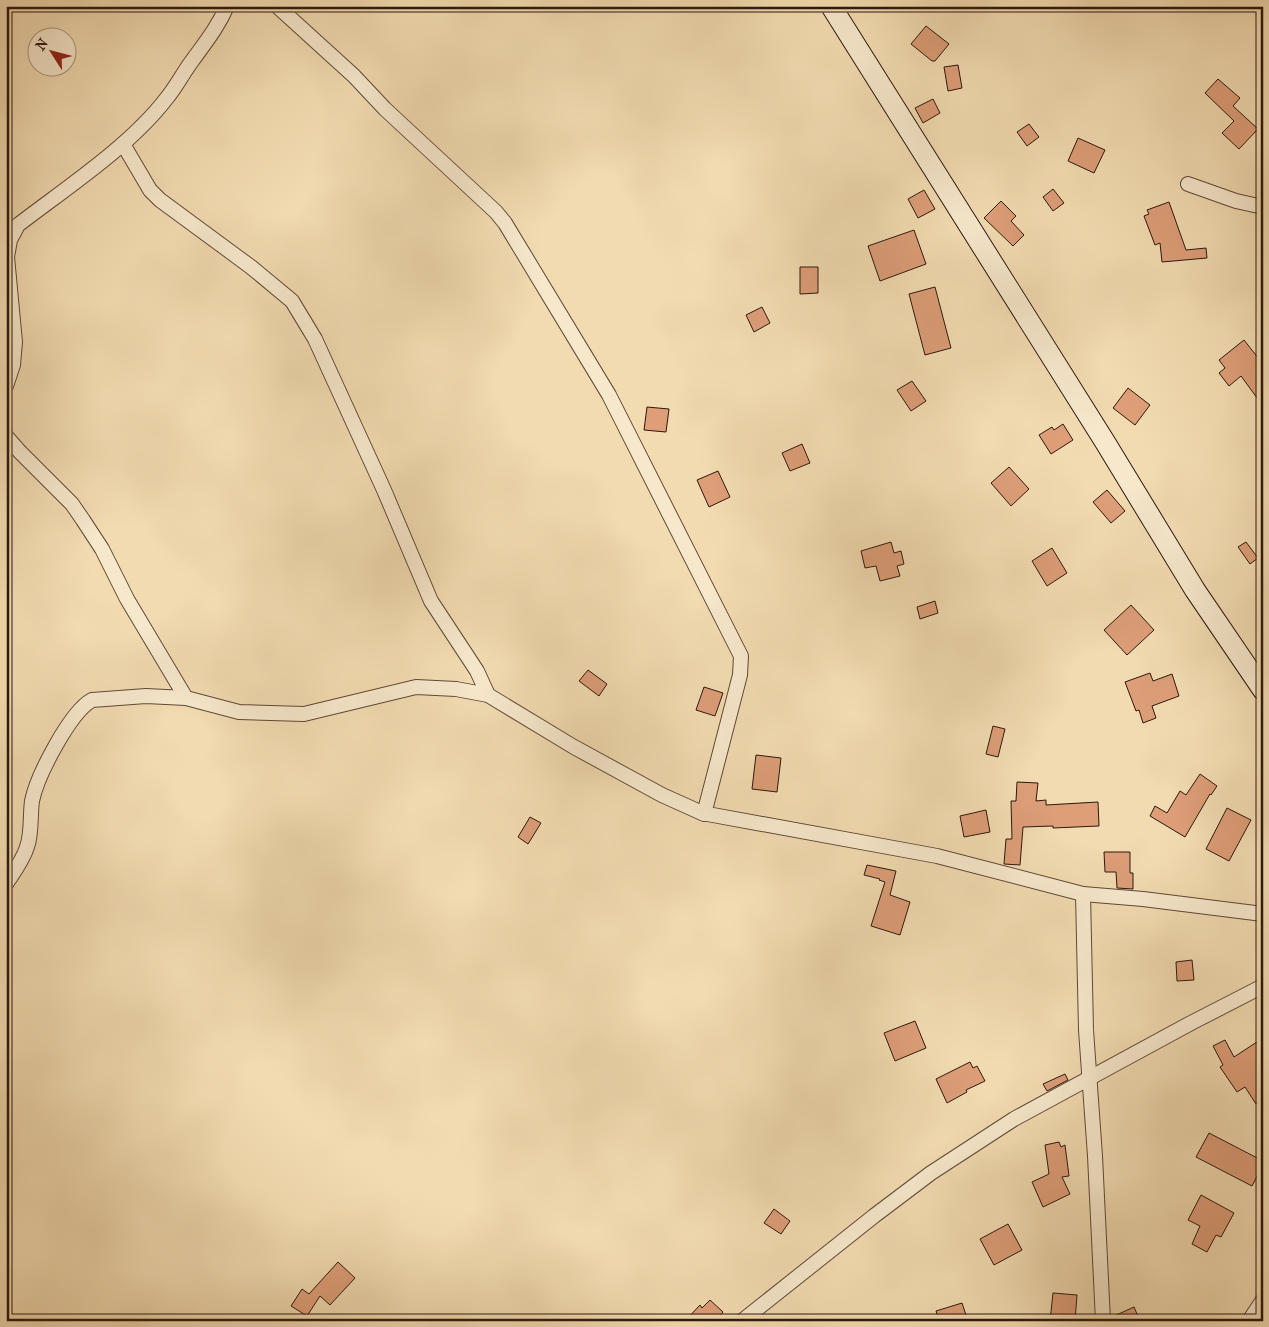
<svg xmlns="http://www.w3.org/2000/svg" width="1269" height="1327" font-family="'IM FELL French Canon',serif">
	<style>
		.building { fill: #dd9e78; stroke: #2c180e }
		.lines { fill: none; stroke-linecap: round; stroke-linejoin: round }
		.street-casing { stroke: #5e4937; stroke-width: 16 }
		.secondary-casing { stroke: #2c180e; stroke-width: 22 }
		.street { stroke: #f7e8cc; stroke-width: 14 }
		.secondary { stroke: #f7e8cc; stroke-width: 20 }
	</style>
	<rect width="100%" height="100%" fill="#f2dbb1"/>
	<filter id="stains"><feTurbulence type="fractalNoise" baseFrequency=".004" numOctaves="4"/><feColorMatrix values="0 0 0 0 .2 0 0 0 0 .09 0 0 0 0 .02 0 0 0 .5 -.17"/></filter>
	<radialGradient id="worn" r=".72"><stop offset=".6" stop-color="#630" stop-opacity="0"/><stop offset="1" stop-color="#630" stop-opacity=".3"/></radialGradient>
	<!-- building -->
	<g class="building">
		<polygon points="926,26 949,44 935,61 932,61 911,44"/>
		<polygon points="958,65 962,88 948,91 944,67"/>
		<polygon points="1218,79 1240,98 1233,106 1258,129 1239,149 1222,133 1234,121 1205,93"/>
		<polygon points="933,99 940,113 923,123 915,108"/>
		<polygon points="1029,124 1039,137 1027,146 1017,132"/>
		<polygon points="1078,138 1105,150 1094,173 1068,161"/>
		<polygon points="1053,189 1064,203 1053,211 1043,197"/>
		<polygon points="924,190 935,209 918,218 908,199"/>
		<polygon points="1001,201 1016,216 1011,221 1024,235 1013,246 984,218"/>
		<polygon points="1169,202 1186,250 1206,248 1207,258 1162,262 1160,243 1155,245 1144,216 1149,214 1147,210"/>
		<polygon points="914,230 926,264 880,281 868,246"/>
		<polygon points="800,267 818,267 818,293 800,294"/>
		<polygon points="935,287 951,348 925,355 909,294"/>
		<polygon points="762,307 770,323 754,332 746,315"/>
		<polygon points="1244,340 1263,364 1263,406 1241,376 1229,386 1219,373 1225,368 1219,360"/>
		<polygon points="912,381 926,401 911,411 897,390"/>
		<polygon points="1128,388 1150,405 1135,425 1113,408"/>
		<polygon points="647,407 669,409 666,432 644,430"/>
		<polygon points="1063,424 1073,440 1051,454 1039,435 1052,427 1054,430"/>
		<polygon points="802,444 810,463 790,471 782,453"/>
		<polygon points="1009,467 1029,489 1011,506 991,483"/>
		<polygon points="718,471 730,497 709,507 697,480"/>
		<polygon points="1107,490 1125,511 1111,523 1093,502"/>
		<polygon points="891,542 894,553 901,551 904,564 897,566 900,576 880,581 876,566 865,568 861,551"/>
		<polygon points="1246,542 1258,558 1250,564 1238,547"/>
		<polygon points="1052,548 1067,573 1047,586 1032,561"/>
		<polygon points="935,601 938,613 920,619 917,607"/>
		<polygon points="1131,605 1154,630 1127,655 1104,630"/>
		<polygon points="588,670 607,684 599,696 579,681"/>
		<polygon points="1150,673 1153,681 1172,674 1179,696 1152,706 1156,718 1143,723 1139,710 1136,711 1125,682"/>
		<polygon points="704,687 723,693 715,716 696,710"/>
		<polygon points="993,726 1005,729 998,757 986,754"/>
		<polygon points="756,755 781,758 777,792 752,789"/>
		<polygon points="1200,774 1217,786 1211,795 1210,794 1185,837 1150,816 1155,806 1167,813 1180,791 1186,795"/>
		<polygon points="1017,782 1038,783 1036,801 1046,800 1046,805 1098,802 1099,826 1053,828 1053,826 1023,827 1020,865 1004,864 1006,839 1012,839 1011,801 1016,801"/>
		<polygon points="1227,808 1251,820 1229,861 1206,849"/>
		<polygon points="986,810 990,832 964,837 960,816"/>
		<polygon points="530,817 541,823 528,844 518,837"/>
		<polygon points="1104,852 1130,852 1130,873 1133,873 1133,889 1117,888 1116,872 1105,872"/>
		<polygon points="867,865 896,871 890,895 910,902 900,935 871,926 885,882 879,880 880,879 864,875"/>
		<polygon points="1192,960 1194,980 1177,981 1176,962"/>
		<polygon points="915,1021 926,1048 895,1061 884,1033"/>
		<polygon points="1263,1038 1263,1099 1256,1104 1245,1087 1237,1092 1220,1067 1223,1065 1213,1046 1225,1040 1234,1057"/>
		<polygon points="970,1062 973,1068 977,1066 985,1081 966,1090 967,1092 947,1103 936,1079"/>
		<polygon points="1065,1074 1068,1080 1047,1091 1043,1084"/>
		<polygon points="1209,1133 1263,1161 1263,1165 1252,1186 1196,1157"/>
		<polygon points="1059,1142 1061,1147 1065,1145 1069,1176 1062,1177 1070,1194 1043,1207 1032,1182 1049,1174 1045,1145"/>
		<polygon points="1201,1195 1234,1213 1221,1237 1216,1235 1207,1252 1192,1244 1200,1226 1188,1220"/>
		<polygon points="774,1209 790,1221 781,1234 764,1223"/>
		<polygon points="1008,1224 1022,1250 994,1265 980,1239"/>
		<polygon points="338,1262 355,1278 330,1305 320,1296 307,1316 291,1306 302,1289 309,1294"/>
		<polygon points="1053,1293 1077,1295 1075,1321 1050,1321"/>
		<polygon points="710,1300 723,1312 716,1321 685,1321 700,1305 702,1308"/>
		<polygon points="962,1303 968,1321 939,1321 936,1311"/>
		<polygon points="1134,1307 1140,1321 1112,1321 1112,1317"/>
	</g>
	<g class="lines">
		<defs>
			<g id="street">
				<polyline points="277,6 354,76 385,109 496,212 505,223 609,395 741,656 740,675 704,814"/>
				<polyline points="123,144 150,190 160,200 251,267 292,301 315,339 384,490 431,601 477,671 488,695"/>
				<polyline points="1188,184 1236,201 1263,207"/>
				<path d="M 6,386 L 13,365 L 15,342 L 7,257 L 10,240 L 18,225 C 66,188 130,146 166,99 C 176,87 183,73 192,61 C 205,43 218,27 227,6"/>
				<polyline points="6,436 20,452 72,504 83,520 102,549 127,599 186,698"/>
				<path d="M 6,884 C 14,872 23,860 27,847 C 32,833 30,816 32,801 C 37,776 70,712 92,700 L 146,696 L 186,698 L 239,712 L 304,714 L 416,687 L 456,689 L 488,695 L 574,747 L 662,795 L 702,813 L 937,856 L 1083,894 L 1143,899 L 1263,914"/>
				<polyline points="1083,894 1086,1030 1095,1156 1103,1321"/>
				<polyline points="742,1321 874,1216 931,1173 1014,1119 1191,1023 1263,986"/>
				<polyline points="1249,1321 1263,1300"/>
			</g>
			<polyline id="secondary" points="831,6 1105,442 1195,590 1263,690"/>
		</defs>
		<!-- street casing -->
		<use href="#street" class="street-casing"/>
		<!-- secondary casing -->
		<use href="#secondary" class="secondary-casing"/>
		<!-- street -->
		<use href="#street" class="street"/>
		<!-- secondary -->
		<use href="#secondary" class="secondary"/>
	</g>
	<!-- margin -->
	<rect width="1269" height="1327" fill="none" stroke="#f2dbb1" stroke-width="25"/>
	<rect x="8" y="8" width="1254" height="1312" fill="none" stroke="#2c180e" stroke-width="2.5"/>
	<rect x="12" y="12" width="1244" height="1302" fill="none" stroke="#2c180e"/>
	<!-- north arrow -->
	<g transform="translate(52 52) rotate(306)"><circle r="24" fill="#f7e8cc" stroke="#a69580"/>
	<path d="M0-4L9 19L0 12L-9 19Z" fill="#8f2418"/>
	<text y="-8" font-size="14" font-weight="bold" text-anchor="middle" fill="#2c180e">N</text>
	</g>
	<rect width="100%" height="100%" filter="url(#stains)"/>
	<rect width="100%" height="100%" fill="url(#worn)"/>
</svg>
